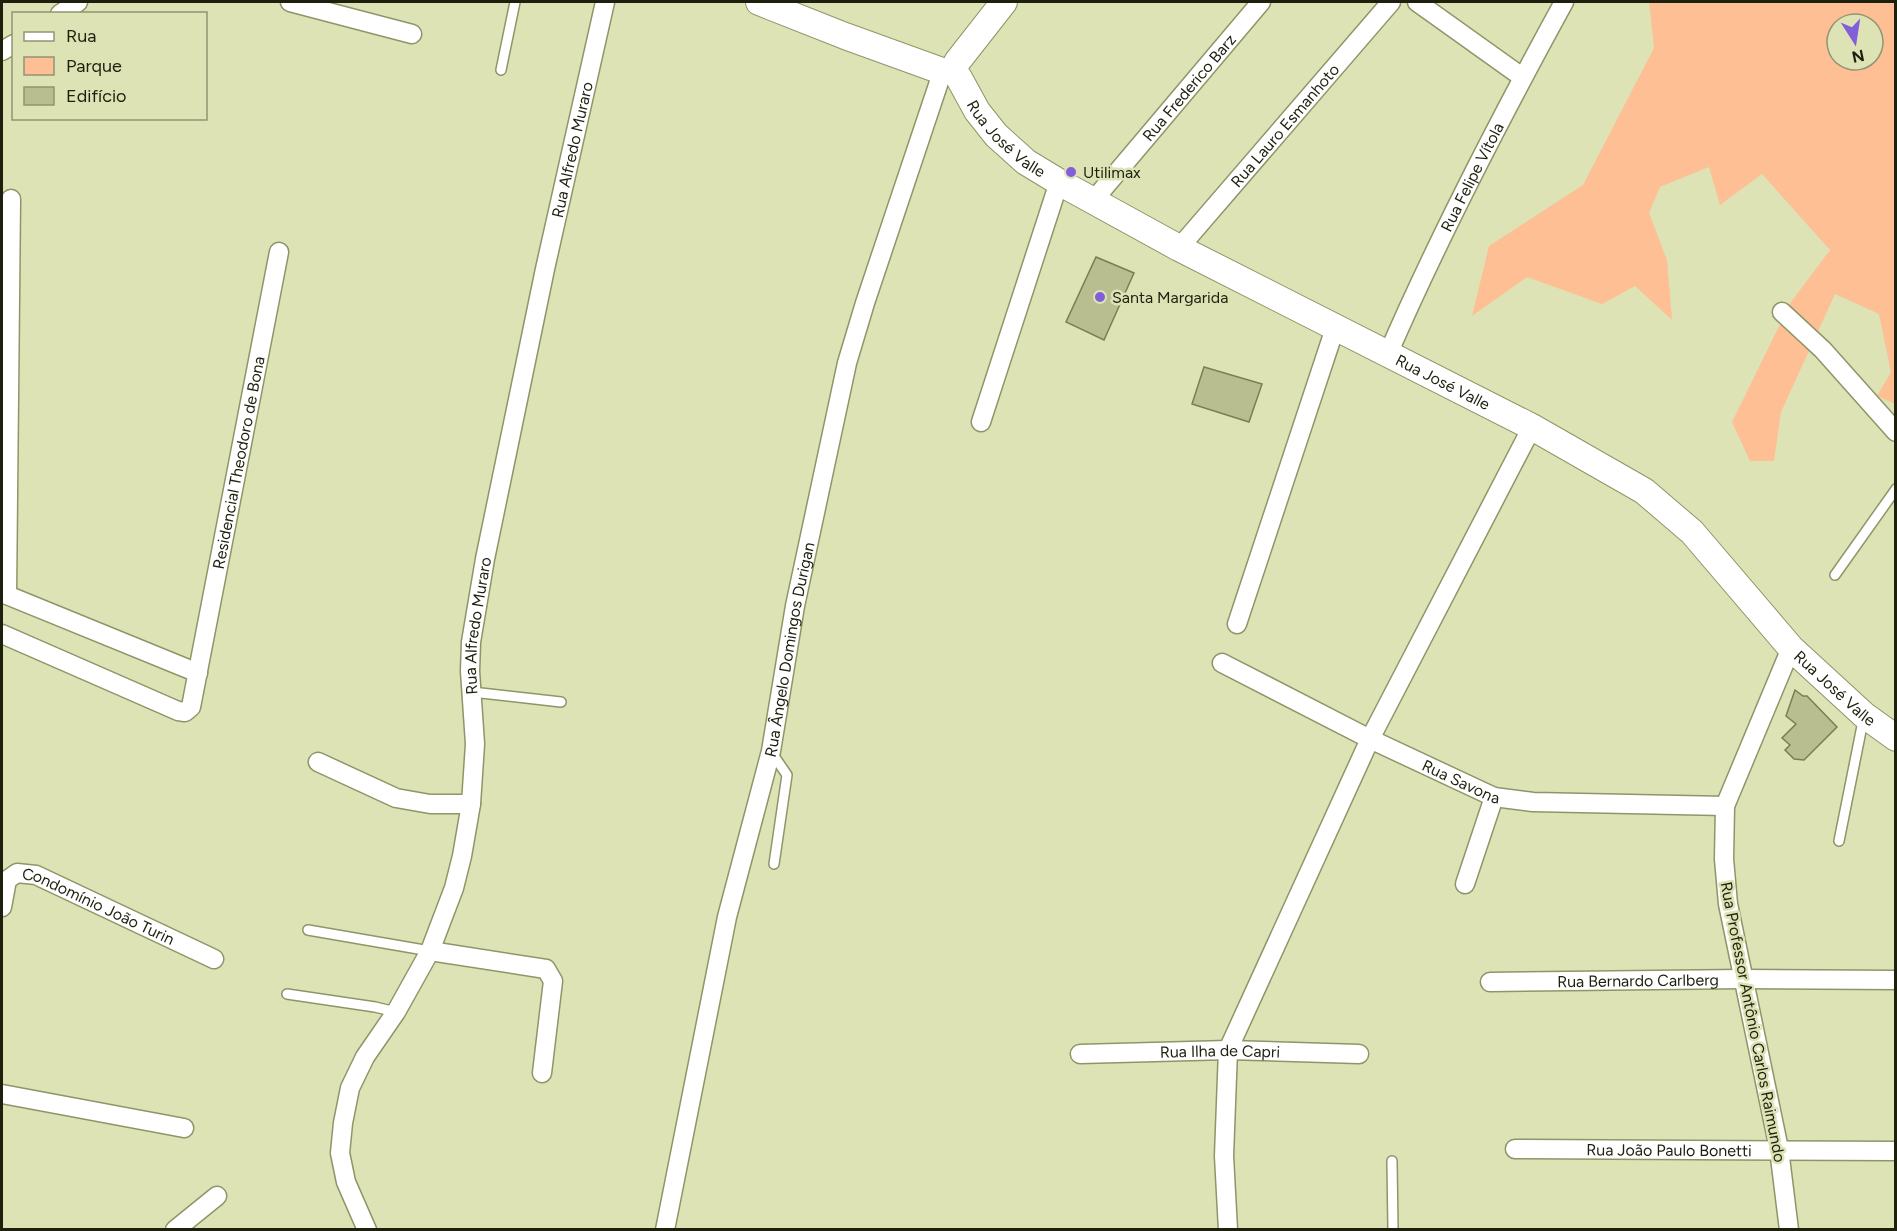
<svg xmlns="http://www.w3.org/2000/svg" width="1897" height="1231" font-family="Figtree,sans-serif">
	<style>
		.green { fill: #ffbf95; fill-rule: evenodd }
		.building { fill: #b8be8f; stroke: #7a7f53; stroke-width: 1.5 }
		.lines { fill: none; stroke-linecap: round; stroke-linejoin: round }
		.lane-casing { stroke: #8f9568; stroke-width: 12 }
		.street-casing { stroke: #8f9568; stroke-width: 21 }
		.secondary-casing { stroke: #8f9568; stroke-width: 28 }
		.lane { stroke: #fff; stroke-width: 9 }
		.street { stroke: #fff; stroke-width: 18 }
		.secondary { stroke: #fff; stroke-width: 26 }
		.poi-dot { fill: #825ed8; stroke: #dde3b4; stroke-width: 2 }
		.labels { text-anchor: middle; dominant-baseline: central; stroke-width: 5; stroke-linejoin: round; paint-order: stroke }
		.street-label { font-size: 16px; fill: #1e200e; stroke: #dde3b4 }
		.poi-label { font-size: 16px; fill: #1e200e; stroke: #dde3b4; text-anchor: start }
	</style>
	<rect width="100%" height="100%" fill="#dde3b4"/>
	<!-- green -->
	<path class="green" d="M 1649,2 L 1895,2 L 1895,404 L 1877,396 L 1891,372 L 1879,314 L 1835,294 L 1781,412 L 1774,461 L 1750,461 L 1732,422 L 1791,302 L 1830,250 L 1762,174 L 1720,205 L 1709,167 L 1660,187 L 1649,213 L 1667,260 L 1672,320 L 1635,286 L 1602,304 L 1527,277 L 1472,316 L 1489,246 L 1583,185 L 1654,48 ZM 1837,24 L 1873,24 L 1873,60 L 1837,60 Z"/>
	<!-- building -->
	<g class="building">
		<polygon points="1096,257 1134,273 1104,340 1066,322"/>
		<polygon points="1204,367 1262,384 1249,422 1192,404"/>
		<polygon points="1795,690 1803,696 1807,696 1837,727 1804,760 1794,759 1785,750 1790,745 1782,738 1796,724 1786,716"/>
	</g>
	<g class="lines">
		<defs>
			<g id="lane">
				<polyline points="501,70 515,2"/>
				<polyline points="1835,575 1896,489"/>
				<polyline points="472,692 561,702"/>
				<polyline points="772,753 787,775 774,864"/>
				<polyline points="1839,841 1864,716"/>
				<polyline points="308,930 430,951"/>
				<polyline points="287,994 375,1007 396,1012"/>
				<polyline points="1392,1161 1393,1230"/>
			</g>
			<g id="street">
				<polyline points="290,2 412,34"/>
				<polyline points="1417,2 1522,77"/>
				<polyline points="60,14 78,2"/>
				<polyline points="2,51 14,44"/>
				<path id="s1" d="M 1092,202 L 1261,2"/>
				<path id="s2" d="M 1179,248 L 1391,2"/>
				<polyline points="1782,312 1823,350 1896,432"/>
				<path id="s3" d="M 1388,354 C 1440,234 1501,117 1564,2"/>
				<polyline points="981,422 1059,182"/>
				<polyline points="2,593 198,673"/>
				<polyline points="7,595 11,199"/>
				<polyline points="1237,624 1335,328"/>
				<path id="s4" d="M 2,634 L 178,711 L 185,712 L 191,707 L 279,252"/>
				<path id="s5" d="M 1222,663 L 1370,739 L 1494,797 L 1533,802 L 1725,806"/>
				<polyline points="318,762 396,798 430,804 471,804"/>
				<polyline points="1465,884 1494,797"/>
				<path id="s6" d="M 2,907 L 7,880 L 17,873 L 36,875 L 214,959"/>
				<polyline points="430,951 546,969 553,981 542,1073"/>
				<path id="s7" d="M 1490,982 L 1743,979 L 1896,980"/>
				<path id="s8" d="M 1080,1054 L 1228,1050 L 1359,1054"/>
				<polyline points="2,1094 184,1128"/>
				<path id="s9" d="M 1515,1149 L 1896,1151"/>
				<polyline points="175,1230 217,1196"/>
				<path id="s10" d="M 367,1230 L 346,1182 L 340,1153 L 343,1123 L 350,1088 L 365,1057 L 396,1012 L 430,951 L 454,888 L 462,856 L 471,804 L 475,744 L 470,671 L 471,642 L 485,559 L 545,269 L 605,2"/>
				<path id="s11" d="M 665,1230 L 727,917 L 771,751 L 795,606 L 847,363 L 865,303 L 941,76"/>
				<polyline points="1228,1230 1224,1156 1228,1050 1370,739 1532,427"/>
				<polyline points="1789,1230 1779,1149 1728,904 1724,859 1725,806 1791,648"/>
			</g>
			<g id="secondary">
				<polyline points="759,2 845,36 939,70"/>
				<polyline points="957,62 1004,2"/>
				<path id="s12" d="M 959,78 L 977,111 L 996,135 L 1026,162 L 1059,182 L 1179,248 L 1532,427 L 1644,491 L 1692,532 L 1791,648 L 1864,715 L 1896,738"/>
			</g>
		</defs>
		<!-- lane casing -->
		<use href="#lane" class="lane-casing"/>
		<!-- street casing -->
		<use href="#street" class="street-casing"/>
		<!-- secondary casing -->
		<use href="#secondary" class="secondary-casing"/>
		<!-- lane -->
		<use href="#lane" class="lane"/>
		<!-- street -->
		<use href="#street" class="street"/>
		<!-- secondary -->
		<use href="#secondary" class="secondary"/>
	</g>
	<!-- markers -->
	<g class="poi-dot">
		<circle cx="1071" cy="172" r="6"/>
		<circle cx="1100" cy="297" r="6"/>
	</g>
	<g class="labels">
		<!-- street labels -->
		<g class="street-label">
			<text stroke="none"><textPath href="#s1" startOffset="150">Rua Frederico Barz</textPath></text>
			<text stroke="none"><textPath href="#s2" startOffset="162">Rua Lauro Esmanhoto</textPath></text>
			<text stroke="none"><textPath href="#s12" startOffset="78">Rua José Valle</textPath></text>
			<text stroke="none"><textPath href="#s10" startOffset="1125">Rua Alfredo Muraro</textPath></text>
			<text stroke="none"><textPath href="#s3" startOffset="196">Rua Felipe Vítola</textPath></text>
			<text stroke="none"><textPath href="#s12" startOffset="580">Rua José Valle</textPath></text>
			<text stroke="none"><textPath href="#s4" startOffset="456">Residencial Theodoro de Bona</textPath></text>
			<text stroke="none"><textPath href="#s10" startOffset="639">Rua Alfredo Muraro</textPath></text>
			<text stroke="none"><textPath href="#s11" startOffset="594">Rua Ângelo Domingos Durigan</textPath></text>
			<text stroke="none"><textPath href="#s12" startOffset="1084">Rua José Valle</textPath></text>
			<text stroke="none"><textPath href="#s5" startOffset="267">Rua Savona</textPath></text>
			<text stroke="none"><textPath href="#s6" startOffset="128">Condomínio João Turin</textPath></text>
			<text stroke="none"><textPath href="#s7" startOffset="148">Rua Bernardo Carlberg</textPath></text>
			<text transform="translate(1753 1022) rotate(79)">Rua Professor Antônio Carlos Raimundo</text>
			<text stroke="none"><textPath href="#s8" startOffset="140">Rua Ilha de Capri</textPath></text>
			<text stroke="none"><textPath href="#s9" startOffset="154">Rua João Paulo Bonetti</textPath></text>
		</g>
		<!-- poi labels -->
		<g class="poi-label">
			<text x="1083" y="172">Utilimax</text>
			<text x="1112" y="297">Santa Margarida</text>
		</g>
	</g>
	<!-- border -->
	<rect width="1897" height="1231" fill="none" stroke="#1e200e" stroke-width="6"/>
	<!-- legend -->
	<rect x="12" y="12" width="195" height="108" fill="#dde3b4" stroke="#919572" stroke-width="1.5"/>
	<rect x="24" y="32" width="30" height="9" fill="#ffffff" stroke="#919572" stroke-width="1.5"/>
	<text x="66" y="42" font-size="18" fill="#1e200e">Rua</text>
	<rect x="24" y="57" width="30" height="18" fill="#ffbf95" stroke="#919572" stroke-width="1.5"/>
	<text x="66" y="72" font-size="18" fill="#1e200e">Parque</text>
	<rect x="24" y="87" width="30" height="18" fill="#b8be8f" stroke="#919572" stroke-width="1.5"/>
	<text x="66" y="102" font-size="18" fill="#1e200e">Edifício</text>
	<!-- north arrow -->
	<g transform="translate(1855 42) rotate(168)"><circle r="28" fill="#dde3b4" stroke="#919572" stroke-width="1.5"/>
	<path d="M0-4.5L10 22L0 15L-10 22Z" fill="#825ed8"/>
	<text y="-9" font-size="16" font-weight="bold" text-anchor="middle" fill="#1e200e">N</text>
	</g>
</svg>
